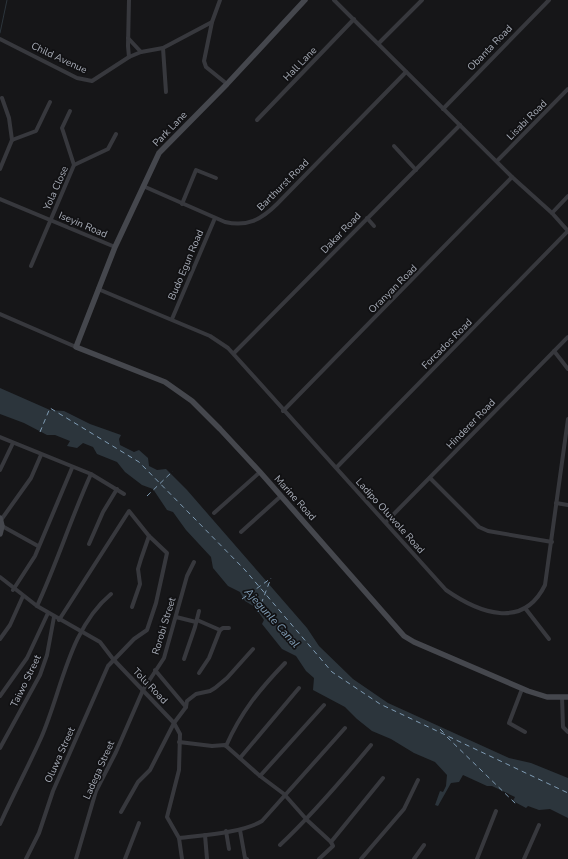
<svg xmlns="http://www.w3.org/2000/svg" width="568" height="859" font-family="'Nunito Sans',sans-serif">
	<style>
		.water { fill: #2c353c }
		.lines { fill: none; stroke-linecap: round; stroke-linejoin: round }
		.stream { stroke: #2c353c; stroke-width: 1 }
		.ferry { stroke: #7f9bb3; stroke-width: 1; stroke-dasharray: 5 4; stroke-linecap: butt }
		.street { stroke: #37383d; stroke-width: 4 }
		.secondary { stroke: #45474d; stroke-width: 5.5 }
		.labels { text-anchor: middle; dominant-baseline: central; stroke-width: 3.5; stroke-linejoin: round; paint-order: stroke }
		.street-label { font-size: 10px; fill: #a8adb8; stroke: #111113 }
		.water-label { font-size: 11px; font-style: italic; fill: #7f9bb3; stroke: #111113 }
	</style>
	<rect width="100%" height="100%" fill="#161618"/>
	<!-- water -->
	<polygon class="water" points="0,388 50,410 64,411 90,424 121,435 119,439 120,445 134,452 139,450 148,458 149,466 157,470 166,469 187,490 307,628 319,646 353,679 388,703 509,758 531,763 568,778 568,818 550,809 539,810 528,806 526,808 513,801 515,797 492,786 487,786 463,775 459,782 451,783 438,806 435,805 440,791 443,792 446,786 447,775 435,762 414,753 391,739 372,731 357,719 345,707 313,690 314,678 306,671 296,656 282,649 262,624 264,620 255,607 245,601 240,592 228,586 213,568 211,557 186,530 173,512 167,510 153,489 142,485 125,472 117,462 97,454 93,447 83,443 77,448 67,446 70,441 55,435 47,435 24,423 0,414"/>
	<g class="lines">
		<!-- stream -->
		<polyline class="stream" points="0,33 7,0"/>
		<!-- ferry -->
		<g class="ferry">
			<polyline points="40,432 50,408 139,462 245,570 332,672 380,704 568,793"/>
			<polyline points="147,496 173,471"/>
			<polyline points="242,599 270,579"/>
			<polyline points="258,612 271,578"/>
			<polyline points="440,729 445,734"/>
			<polyline points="447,737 517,805"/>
		</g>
		<!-- street -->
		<g class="street">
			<polyline points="129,0 128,46 129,57"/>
			<polyline points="334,0 512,177 552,213 568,231"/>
			<polyline points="212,22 204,61 206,67 227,84"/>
			<polyline points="128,38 141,52"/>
			<polyline points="0,39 77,78 92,81 129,57 141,52 163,48 212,22 220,0"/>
			<polyline points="379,43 422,0"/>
			<polyline points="163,48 166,92"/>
			<polyline points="2,98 9,118 12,140"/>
			<polyline points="443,109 549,0"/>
			<polyline points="70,111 62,128 74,165"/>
			<polyline points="257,120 354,19"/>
			<polyline points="394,146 416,170"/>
			<polyline points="497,161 568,89"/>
			<polyline points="0,169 12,140 36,131 50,102"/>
			<path d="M 143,186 L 225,222 C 247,227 261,220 277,204 L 406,72"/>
			<polyline points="0,199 115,247"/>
			<polyline points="182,204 196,170 216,178"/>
			<polyline points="552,213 568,196"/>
			<polyline points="367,218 374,226"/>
			<polyline points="31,266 74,165 108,149 116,134"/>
			<path d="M 98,289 L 210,336 L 228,348 L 446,590 C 479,613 523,630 545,585 L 568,419"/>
			<polyline points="0,314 76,347"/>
			<polyline points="172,319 215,218"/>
			<polyline points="554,351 568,369"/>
			<polyline points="234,353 460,125"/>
			<polyline points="283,411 512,177"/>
			<polyline points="0,437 91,474 124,494"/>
			<polyline points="337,467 568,231"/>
			<polyline points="0,470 13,443"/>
			<polyline points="430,478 479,527 488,531 552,542"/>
			<polyline points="556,503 568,505"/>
			<polyline points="214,513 260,472"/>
			<polyline points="1,520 31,478 41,455"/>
			<polyline points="386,522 568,337"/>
			<polyline points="2,526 38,546"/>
			<polyline points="241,532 281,496"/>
			<polyline points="89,544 103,512 117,489"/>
			<polyline points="0,577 37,606 100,642 113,659 174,723 180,734 179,770 167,817 179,838 182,859"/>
			<polyline points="13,590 35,556 72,468"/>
			<path d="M 37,606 C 57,563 71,518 91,474"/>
			<polyline points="132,607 140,584 138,569 141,559 149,536"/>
			<polyline points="525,608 549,639"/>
			<polyline points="176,617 196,622"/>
			<polyline points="197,620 220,630 223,628 229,628"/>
			<polyline points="0,639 10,625 23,596"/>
			<polyline points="184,659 195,627 199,611"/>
			<polyline points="155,670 186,707"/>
			<polyline points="199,673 209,658 220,630"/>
			<polyline points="522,689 509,723 525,732"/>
			<polyline points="0,696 27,658 48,613"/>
			<polyline points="562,697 563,727 568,732"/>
			<polyline points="179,742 212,746 225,745 260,776 284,794 307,820 331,842"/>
			<path d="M 226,746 C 241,712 259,690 285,663"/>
			<polyline points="0,748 40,675 47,655 54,617"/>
			<polyline points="240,758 299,688"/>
			<polyline points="260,776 324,705"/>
			<polyline points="121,812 138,782 150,770 174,723 186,707 187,701 196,694 210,691 215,688 227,678 253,649"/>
			<path d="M 0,824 C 13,795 28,767 41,738 C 62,690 69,629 111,594"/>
			<polyline points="240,830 245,858 247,859"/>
			<polyline points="226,831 229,849"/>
			<polyline points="205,835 207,859"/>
			<path d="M 179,838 C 203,835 242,833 262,821 L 345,728"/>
			<path d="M 280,845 C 313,814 342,780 371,745"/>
			<polyline points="26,859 39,833 53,791 108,666 134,639 147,630 156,603 167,553 149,536 129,511 59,620"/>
			<polyline points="76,859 96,791 116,752 143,690 164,658 187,576 194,562"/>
			<polyline points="125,859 139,823"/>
			<polyline points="319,859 333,846 331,842 383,778"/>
			<polyline points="361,859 404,809 418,780"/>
			<polyline points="414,859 424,845"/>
			<polyline points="477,859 496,811"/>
			<polyline points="524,859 539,825"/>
		</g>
		<!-- secondary -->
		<g class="secondary">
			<polyline points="305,0 227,84 159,153 115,247 76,347 165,382 192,401 220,429 260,472 404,636 414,642 528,691 547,697 568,697"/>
			<polyline points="0,518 2,526 0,534"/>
		</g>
	</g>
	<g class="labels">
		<!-- street labels -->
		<g class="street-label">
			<text transform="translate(490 48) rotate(-46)">Obanta Road</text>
			<text transform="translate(59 58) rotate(25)">Child Avenue</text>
			<text transform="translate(300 64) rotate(-46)">Hall Lane</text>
			<text transform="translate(527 120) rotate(-45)">Lisabi Road</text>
			<text transform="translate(170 129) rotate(-46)">Park Lane</text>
			<text transform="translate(283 185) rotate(-45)">Barthurst Road</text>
			<text transform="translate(56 188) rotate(-66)">Yola Close</text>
			<text transform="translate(83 225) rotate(23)">Iseyin Road</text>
			<text transform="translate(341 233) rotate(-46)">Dakar Road</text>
			<text transform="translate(186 265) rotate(-67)">Budo Egun Road</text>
			<text transform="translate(393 289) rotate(-45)">Oranyan Road</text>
			<text transform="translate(447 344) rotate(-45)">Forcados Road</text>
			<text transform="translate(471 424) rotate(-46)">Hinderer Road</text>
			<text transform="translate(295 498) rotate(48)">Marine Road</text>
			<text transform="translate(390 516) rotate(48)">Ladipo Oluwole Road</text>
			<text transform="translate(164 626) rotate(-73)">Rorobi Street</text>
			<text transform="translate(26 681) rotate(-64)">Taiwo Street</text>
			<text transform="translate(150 686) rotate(46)">Tolu Road</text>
			<text transform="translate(60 755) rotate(-66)">Oluwa Street</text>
			<text transform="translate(99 770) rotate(-66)">Ladega Street</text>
		</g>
		<!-- water labels -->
		<g class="water-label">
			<text transform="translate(272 618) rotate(48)">Ajegunle Canal</text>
		</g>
	</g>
</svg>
